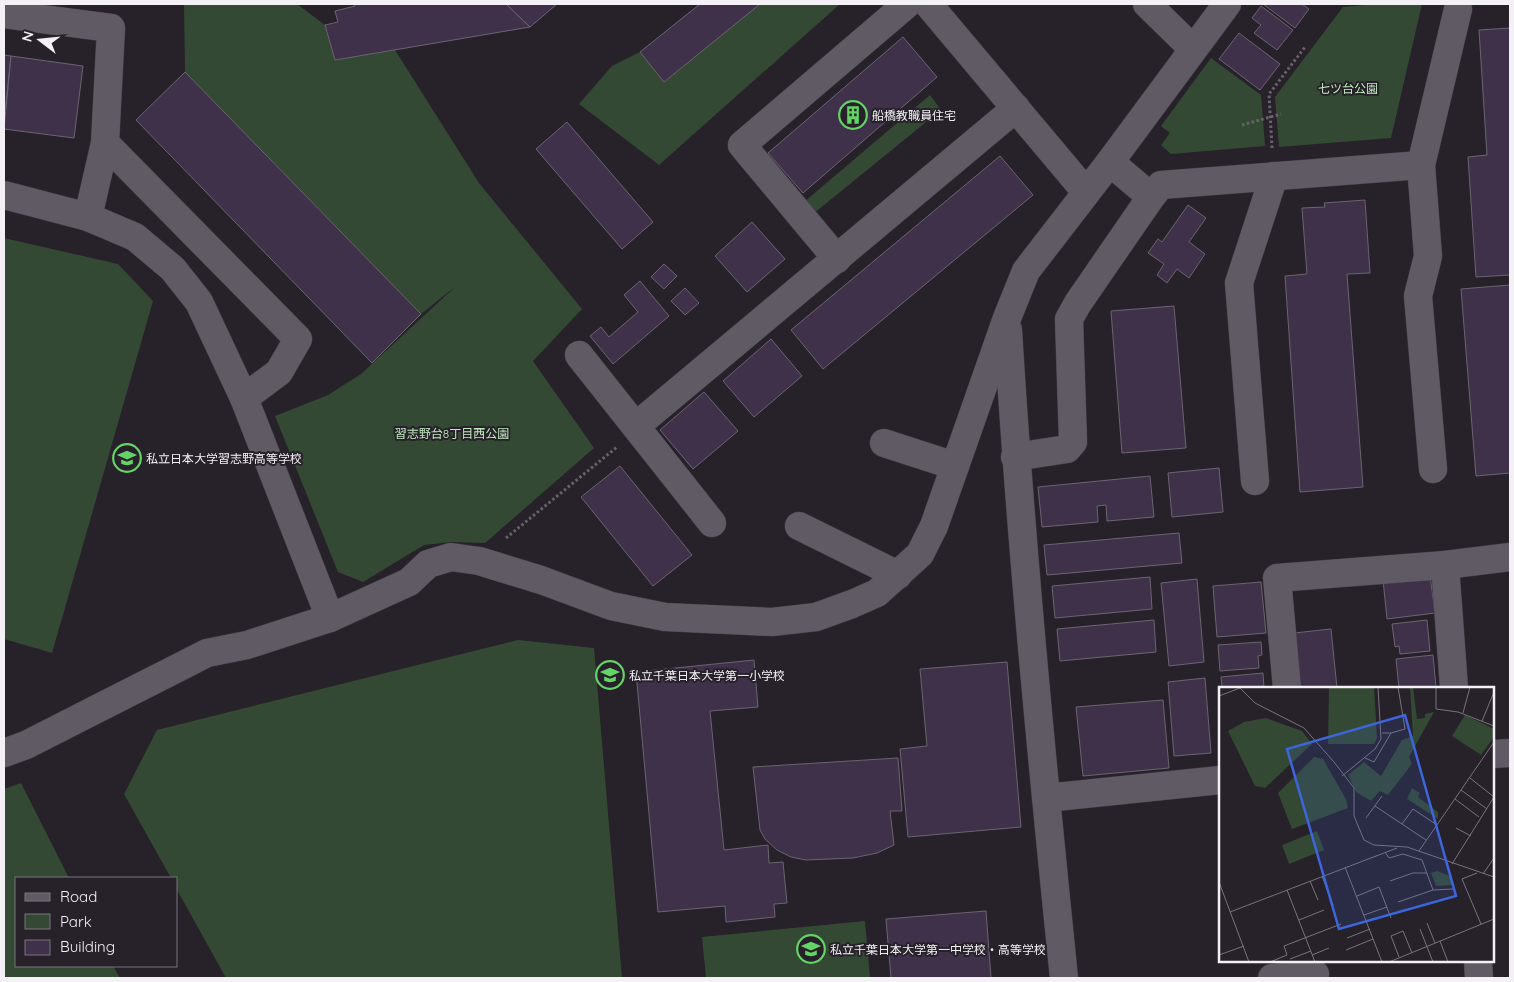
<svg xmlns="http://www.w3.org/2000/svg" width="1514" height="982" font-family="Quicksand,'Noto Sans JP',sans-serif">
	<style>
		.green { fill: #344933 }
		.building { fill: #40314a; stroke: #6b6570 }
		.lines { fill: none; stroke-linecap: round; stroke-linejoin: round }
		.minor-casing { stroke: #423d45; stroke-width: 29 }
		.path { stroke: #68636b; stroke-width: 3; stroke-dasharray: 2.5 2.5; stroke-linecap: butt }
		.minor { stroke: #605a64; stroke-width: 28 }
		.labels { text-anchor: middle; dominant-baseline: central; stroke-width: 4; stroke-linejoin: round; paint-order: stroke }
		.park-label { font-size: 12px; fill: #bfebbd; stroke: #27212a }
		.poi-label { font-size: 12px; fill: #f3f0f6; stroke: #27212a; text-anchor: start }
		.inset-road { fill: none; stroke: #79747c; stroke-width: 1 }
		.view { fill: #3d66dc; fill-opacity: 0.15; stroke: #3d66dc; stroke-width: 2.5 }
		.inset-edge { fill: none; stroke: #f3f0f6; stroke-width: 2.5 }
	</style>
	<rect width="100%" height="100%" fill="#27212a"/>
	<!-- green -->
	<g class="green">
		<polygon points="184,4 297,4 325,25 335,60 395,50 479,183 582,309 533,361 594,448 485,543 451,542 424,545 363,582 338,572 275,416 328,395 361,374 456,286 421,314 185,72"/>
		<polygon points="760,4 840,4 659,165 579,104 612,66 640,52 664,82"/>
		<polygon points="1375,4 1422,4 1391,138 1279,147 1275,97 1343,7"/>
		<polygon points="1211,58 1261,95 1265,146 1171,154 1161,145 1170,133 1161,126"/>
		<polygon points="930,95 941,110 813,214 804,202"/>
		<polygon points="4,238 118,264 153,301 52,653 4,639"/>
		<polygon points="518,640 594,648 622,978 226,978 176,888 176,878 171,878 124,794 157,730"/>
		<polygon points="21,783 69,878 16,878 16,966 113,966 120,978 4,978 4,789"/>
		<polygon points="865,921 870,978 706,978 702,937"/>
	</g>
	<!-- building -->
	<g class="building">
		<polygon points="354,4 506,4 530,27 335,60 325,25 338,22 335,11 355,6"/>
		<polygon points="506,4 557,4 530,27"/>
		<polygon points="700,4 760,4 664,82 640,52"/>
		<polygon points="1263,4 1302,4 1309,9 1295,28"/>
		<polygon points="1261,6 1293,30 1277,50 1254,33 1261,25 1252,18"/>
		<polygon points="1510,28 1510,275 1476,277 1468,157 1487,155 1479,30"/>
		<polygon points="1239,33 1280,64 1260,90 1219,59"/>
		<polygon points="903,37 937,77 803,193 768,153"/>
		<polygon points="4,55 11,56 4,122"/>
		<polygon points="11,56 83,66 74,138 4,129"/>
		<polygon points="185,72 421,314 372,363 136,120"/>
		<polygon points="567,122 653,222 622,249 536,149"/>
		<polygon points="1000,156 1033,195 823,369 791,330"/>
		<polygon points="1365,200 1370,273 1347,274 1363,487 1300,492 1285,276 1307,274 1302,208 1325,207 1324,203"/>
		<polygon points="1188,205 1206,218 1189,242 1205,254 1189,278 1177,269 1167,283 1157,275 1164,264 1148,253 1158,239 1162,242"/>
		<polygon points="752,222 785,259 747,292 715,256"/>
		<polygon points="664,264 677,276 664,289 651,277"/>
		<polygon points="640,281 669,316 613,364 590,336 601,327 609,337 638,312 624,295"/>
		<polygon points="1510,285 1510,473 1476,476 1461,289"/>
		<polygon points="685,288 699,303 685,315 671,301"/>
		<polygon points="1174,306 1186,448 1122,453 1111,311"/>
		<polygon points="771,339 802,376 754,417 723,381"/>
		<polygon points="704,392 738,431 693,469 660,430"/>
		<polygon points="620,466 692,555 653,586 581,497"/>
		<polygon points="1219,468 1223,512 1172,517 1168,473"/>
		<polygon points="1150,476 1154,517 1107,521 1106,505 1097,506 1098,522 1042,527 1038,487"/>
		<polygon points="1179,533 1182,563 1047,575 1044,545"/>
		<polygon points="1430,575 1435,613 1387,619 1383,580"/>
		<polygon points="1150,577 1152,609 1055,618 1052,586"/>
		<polygon points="1197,579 1204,662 1169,666 1161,583"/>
		<polygon points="1261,582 1266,633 1217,637 1213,586"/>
		<polygon points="1154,620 1156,652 1060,661 1057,629"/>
		<polygon points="1427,620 1430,651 1400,654 1399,646 1395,647 1392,624"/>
		<polygon points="1331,629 1337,688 1300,688 1294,633"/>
		<polygon points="1261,642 1262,655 1258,656 1259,668 1220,671 1218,645"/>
		<polygon points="1433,655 1436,687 1399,688 1396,659"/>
		<polygon points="754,660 758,707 710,711 724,850 768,845 769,863 783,862 787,903 774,904 775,917 726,922 725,906 658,912 636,672"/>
		<polygon points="1007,662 1021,827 908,837 900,749 927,746 920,669"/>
		<polygon points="1263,673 1264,688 1222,688 1221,677"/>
		<polygon points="1205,678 1211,753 1174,756 1168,682"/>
		<polygon points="1163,700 1169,768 1083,776 1076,707"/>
		<polygon points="898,758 902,811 890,811 894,845 877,853 853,858 806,860 791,857 777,850 765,839 760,830 753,767"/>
		<polygon points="986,911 991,978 891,978 886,919"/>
	</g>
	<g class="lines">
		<defs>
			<g id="minor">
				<polyline points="928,4 1086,192"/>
				<polyline points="1147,4 1193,49"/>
				<polyline points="4,14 111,28 105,143"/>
				<polyline points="1110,162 1151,197"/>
				<polyline points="4,195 88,217 135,237 173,269 199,302 244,398 330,618"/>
				<polyline points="88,217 105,143 298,339 279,372 244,398"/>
				<polyline points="837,259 742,145 907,4"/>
				<path d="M 1008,330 C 1021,546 1042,762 1064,978"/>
				<polyline points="579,355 712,523"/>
				<polyline points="636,426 1016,108"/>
				<polyline points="884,443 955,466"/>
				<polyline points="1015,457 1067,449 1073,442 1069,319 1078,303 1151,197 1161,185 1421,165"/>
				<polyline points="1433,469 1418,296 1428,256 1421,165 1458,9"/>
				<polyline points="1255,481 1239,283 1274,176"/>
				<polyline points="799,526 898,575"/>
				<polyline points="1445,565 1454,688"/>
				<polyline points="1287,688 1277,578 1445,565 1510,557"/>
				<polyline points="4,753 26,745 207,653 247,645 330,618 409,582 428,564 451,557 479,561 541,580 611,606 665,617 772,622 816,617 852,604 877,593 920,554 934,526 1007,318 1026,271 1110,162 1227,4"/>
				<polyline points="1493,754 1510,753"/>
				<polyline points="1046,798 1220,780"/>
				<polyline points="1478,961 1479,978"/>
				<polyline points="1272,978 1315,974"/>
			</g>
		</defs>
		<!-- minor casing -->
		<use href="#minor" class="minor-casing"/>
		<!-- path -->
		<g class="path">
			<polyline points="1242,125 1281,114"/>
			<polyline points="1272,148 1269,94 1305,47"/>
			<polyline points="506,538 617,447"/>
		</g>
		<!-- minor -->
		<use href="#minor" class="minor"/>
	</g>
	<!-- icons -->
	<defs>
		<symbol id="building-ring" viewBox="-11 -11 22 22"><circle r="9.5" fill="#27212a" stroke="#65d467" stroke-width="1.5"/><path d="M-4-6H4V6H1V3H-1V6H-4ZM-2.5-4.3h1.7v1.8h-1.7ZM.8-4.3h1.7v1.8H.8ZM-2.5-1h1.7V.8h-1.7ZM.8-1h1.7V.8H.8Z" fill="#65d467"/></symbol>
		<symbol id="school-ring" viewBox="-11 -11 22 22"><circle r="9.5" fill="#27212a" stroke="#65d467" stroke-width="1.5"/><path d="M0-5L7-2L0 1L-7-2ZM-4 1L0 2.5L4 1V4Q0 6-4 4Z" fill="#65d467"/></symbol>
	</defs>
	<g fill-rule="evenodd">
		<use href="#building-ring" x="837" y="99" width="32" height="32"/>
		<use href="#school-ring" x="111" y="442" width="32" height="32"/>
		<use href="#school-ring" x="594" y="659" width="32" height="32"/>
		<use href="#school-ring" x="795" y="933" width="32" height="32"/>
	</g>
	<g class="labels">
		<!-- park labels -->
		<g class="park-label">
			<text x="1348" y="88">七ツ台公園</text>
			<text x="452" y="433">習志野台8丁目西公園</text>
		</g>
		<!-- poi labels -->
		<g class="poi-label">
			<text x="872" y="115">船橋教職員住宅</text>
			<text x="146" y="458">私立日本大学習志野高等学校</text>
			<text x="629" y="675">私立千葉日本大学第一小学校</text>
			<text x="830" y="949">私立千葉日本大学第一中学校・高等学校</text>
		</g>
	</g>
	<!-- overview -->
	<g transform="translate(1219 687)">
		<rect width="275" height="275" fill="#27212a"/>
		<path d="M 110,0 L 155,0 L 158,51 L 155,57 L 109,57 ZM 191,0 L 194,0 L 198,32 L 206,31 L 206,27 L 215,25 L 190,70 L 193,77 L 169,108 L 161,104 L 152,114 L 137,105 L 129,88 L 145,75 L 162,89 L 183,53 L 194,49 ZM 246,28 L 275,42 L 275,50 L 262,68 L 233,49 ZM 47,31 L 83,44 L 93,57 L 46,101 L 36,99 L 9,44 L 25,35 ZM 95,70 L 104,72 L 127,112 L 129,121 L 73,142 L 59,106 ZM 193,101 L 201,106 L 199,110 L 219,125 L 219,132 L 188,112 ZM 98,144 L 105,163 L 70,177 L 63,158 ZM 218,184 L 231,189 L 234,198 L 217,199 L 212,186 Z" fill="#344933"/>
		<path class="inset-road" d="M 20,0 L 36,16 L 85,41 L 115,75 L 135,101 L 135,129 L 145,153 L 155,158 L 188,160 L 275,190M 217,0 L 217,22 L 239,25 L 275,39M 0,9 L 21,1M 244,26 L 251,0M 263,34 L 275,5M 172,46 L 186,42 L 179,0M 146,71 L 155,75 L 172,46 L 163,46M 123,89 L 156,62 L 162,52 L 159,0M 251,91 L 275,110M 242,103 L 268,122M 236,112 L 260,130M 156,119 L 207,153M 147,131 L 163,109M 183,137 L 194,122 L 218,138M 237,141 L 252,149M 200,164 L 275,55M 166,165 L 170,171 L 184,167 L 203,173 L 214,203M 233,177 L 275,110M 126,180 L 163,275M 258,186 L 243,192 L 262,237M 264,187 L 275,171M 103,189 L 114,218M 91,194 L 99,213M 171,194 L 194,186 L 208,186M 0,195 L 30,275M 68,203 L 96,275M 138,209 L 160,200 L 172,231M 179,215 L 214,203 L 234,202M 11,225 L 178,161M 145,228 L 168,220M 80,233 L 105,223M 208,236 L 216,256M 201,242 L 214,275M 128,251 L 151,242M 221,254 L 229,275M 127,263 L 154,252M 0,268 L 25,259M 93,268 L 110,261M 180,270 L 172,249 L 184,244 L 193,266M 71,272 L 92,264M 51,275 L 68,268 L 65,259 L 122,237M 170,275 L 275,232"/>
		<path class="view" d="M 186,28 L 237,209 L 120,242 L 68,62 Z"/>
		<rect width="275" height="275" class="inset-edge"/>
	</g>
	<!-- border -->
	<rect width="1514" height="982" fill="none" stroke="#f3f0f6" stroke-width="10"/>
	<!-- legend -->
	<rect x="15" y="877" width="162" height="90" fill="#27212a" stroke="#79747c"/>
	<rect x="25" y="893" width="25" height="8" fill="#605a64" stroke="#79747c"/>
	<text x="60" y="902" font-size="15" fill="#f3f0f6">Road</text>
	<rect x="25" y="914" width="25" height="15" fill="#344933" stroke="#79747c"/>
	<text x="60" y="927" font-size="15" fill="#f3f0f6">Park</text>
	<rect x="25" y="940" width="25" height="15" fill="#40314a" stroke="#79747c"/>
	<text x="60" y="952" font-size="15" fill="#f3f0f6">Building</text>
	<!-- north arrow -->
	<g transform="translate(40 40) rotate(286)" stroke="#27212a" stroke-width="4" paint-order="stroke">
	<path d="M0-4L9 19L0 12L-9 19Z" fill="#f3f0f6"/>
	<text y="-8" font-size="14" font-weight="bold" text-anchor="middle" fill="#f3f0f6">N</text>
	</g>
</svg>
